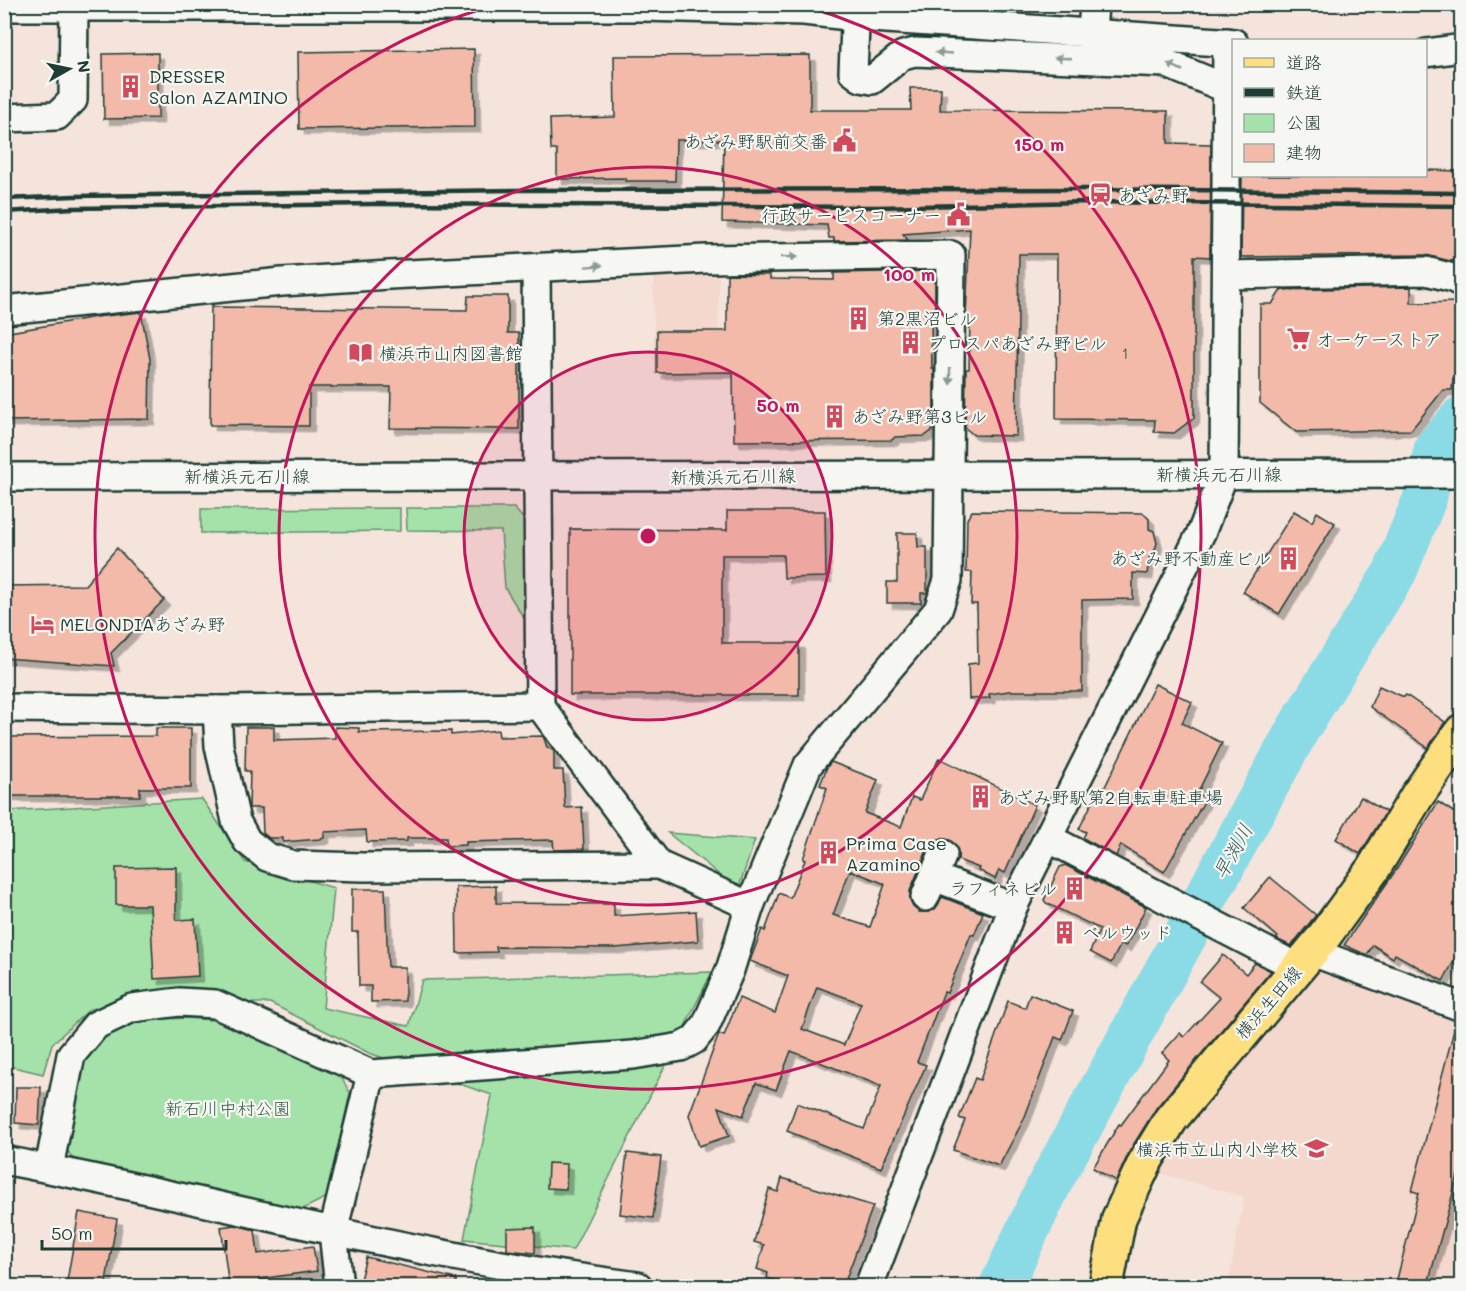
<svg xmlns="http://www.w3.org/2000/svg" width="1466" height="1291" font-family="Mali,'Klee One',sans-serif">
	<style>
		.built { fill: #f4d7cd }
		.green { fill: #a5e2a9; stroke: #62906e; stroke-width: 1.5 }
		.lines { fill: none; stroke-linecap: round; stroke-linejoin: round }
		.river { stroke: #8bdbe6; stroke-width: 44 }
		.building { fill: #f3baaa; stroke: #1f3d34; stroke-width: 1.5; fill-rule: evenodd; filter: url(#shadow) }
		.minor-casing { stroke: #1f3d34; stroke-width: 32 }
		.major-casing { stroke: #1f3d34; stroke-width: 38 }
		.minor { stroke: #f6f6f2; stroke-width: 27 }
		.major { stroke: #fedf80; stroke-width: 33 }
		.rail { stroke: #1f3d34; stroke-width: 4.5 }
		.oneway { fill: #8a9a93 }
		.ring { fill: none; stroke: #c2185b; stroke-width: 3 }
		.labels { text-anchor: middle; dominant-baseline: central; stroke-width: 4.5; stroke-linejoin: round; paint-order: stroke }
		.number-label { font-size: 15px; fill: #545c52 }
		.poi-label { font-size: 18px; fill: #1f3d34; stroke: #f6f6f2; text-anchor: start }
		.street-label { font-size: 18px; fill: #1f3d34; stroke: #f6f6f2 }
		.park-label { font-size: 18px; fill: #3a5e4b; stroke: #f6f6f2 }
		.water-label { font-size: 20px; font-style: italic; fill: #355d58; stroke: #f6f6f2 }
		.centre { fill: #c2185b; stroke: #f6f6f2; stroke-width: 3 }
		.ring-label { font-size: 18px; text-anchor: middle; font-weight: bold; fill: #c2185b; stroke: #f6f6f2; stroke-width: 4.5; stroke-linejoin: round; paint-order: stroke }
	</style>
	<defs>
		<filter id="shadow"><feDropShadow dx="5.5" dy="5.5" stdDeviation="0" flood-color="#0004"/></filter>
	</defs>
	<rect width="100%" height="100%" fill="#f5e4dc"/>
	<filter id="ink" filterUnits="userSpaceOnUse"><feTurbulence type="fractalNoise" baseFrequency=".0167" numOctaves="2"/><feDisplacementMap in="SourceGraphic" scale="12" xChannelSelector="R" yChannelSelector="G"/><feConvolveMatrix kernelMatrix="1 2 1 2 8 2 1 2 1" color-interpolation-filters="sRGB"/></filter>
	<g filter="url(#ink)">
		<!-- built -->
		<g class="built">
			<polygon points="719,271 718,373 655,374 653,275"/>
			<polygon points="1322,966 1461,1019 1461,1286 1228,1286 1244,1197 1156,1172 1185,1126 1215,1088"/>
		</g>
		<!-- green -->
		<g class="green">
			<polygon points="400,508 400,531 201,533 201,509"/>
			<polygon points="406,508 514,508 529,525 528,625 505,588 501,531 407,530"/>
			<polygon points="202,799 245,862 334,888 323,1008 409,1026 422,980 712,972 573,1250 464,1239 492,1095 369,1053 270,1003 163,1003 90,1009 52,1044 43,1074 5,1065 4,816 8,811"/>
			<polygon points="668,833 755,840 738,890"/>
			<path d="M 185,1018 L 254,1023 L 340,1075 L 350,1093 L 327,1197 L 295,1213 L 75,1162 L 67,1150 C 74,1108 72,1042 121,1025 C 140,1018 165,1020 185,1018 Z"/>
		</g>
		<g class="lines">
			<!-- river -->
			<polyline class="river" points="1001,1286 1051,1181 1298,729 1395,572 1425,498 1436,448 1462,418"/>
		</g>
		<!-- building -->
		<g class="building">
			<polygon points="474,49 475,127 299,129 298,52"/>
			<polygon points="158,53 158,118 104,119 103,54"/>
			<polygon points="810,55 810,110 911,110 910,88 941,88 940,110 1168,111 1168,143 1211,144 1210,257 1194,256 1194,418 1174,433 1154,432 1155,420 1056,419 1057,254 1019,254 1016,436 974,435 965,428 966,369 969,369 970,316 966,316 970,229 903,234 908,240 834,241 834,238 829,238 827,225 722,222 724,140 676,140 675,181 625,181 625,178 557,179 557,150 551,150 550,119 615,117 614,56"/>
			<polygon points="1425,170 1461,171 1461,259 1450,261 1426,255 1241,257 1242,176 1425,176"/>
			<polygon points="935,271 935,319 931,319 932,369 934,369 934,429 925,436 895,437 892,440 734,441 733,372 657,373 657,331 727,331 727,274 770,275 770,279 834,280 834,273"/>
			<polygon points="1411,287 1411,303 1461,302 1461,378 1453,378 1452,390 1443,390 1411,430 1296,432 1260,403 1260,304 1272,304 1281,290"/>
			<polygon points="468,296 508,296 508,333 519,333 519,429 390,428 391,387 309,387 309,426 210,425 211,307 467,310"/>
			<polygon points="141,312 150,359 149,419 4,421 4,333 96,317"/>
			<polygon points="727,511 825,511 826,577 784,578 783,555 722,555 722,643 799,643 799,695 570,695 570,529 727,530"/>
			<polygon points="972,511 1143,513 1149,519 1149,529 1154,531 1157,543 1154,553 1150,553 1147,574 1133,573 1133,599 1082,600 1082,691 1009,691 989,694 990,698 969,699 968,664 978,663 977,604 971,604 972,572 966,572 967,519"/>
			<polygon points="1294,511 1312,522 1317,512 1335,523 1279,614 1243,592"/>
			<polygon points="897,533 917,533 918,547 927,547 927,593 921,593 921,603 887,603 887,582 897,582"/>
			<polygon points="117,548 164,600 111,653 114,666 4,658 4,586 85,585"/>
			<polygon points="1155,684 1192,702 1182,723 1222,743 1197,794 1206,798 1164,872 1121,845 1116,856 1083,838 1086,832 1079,829 1096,795 1100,797"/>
			<polygon points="1379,686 1404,697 1406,695 1445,722 1428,748 1370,707"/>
			<polygon points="246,727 274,727 274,740 335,738 335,727 359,728 359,732 451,731 451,735 498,730 499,737 543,736 547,747 554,751 554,770 563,770 565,808 582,807 584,849 554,850 553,840 466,842 466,845 447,846 446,838 407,838 407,841 367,842 366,830 324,832 324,838 320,839 283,842 283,838 269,838 263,833 262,808 249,808 250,771 245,771"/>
			<polygon points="156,728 191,728 191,788 140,788 140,796 4,796 4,737 156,736"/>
			<path d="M 939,758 L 1035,805 L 1005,873 L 999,870 L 995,879 L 978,870 L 979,868 L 958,860 L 958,851 L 950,840 L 940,839 L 928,848 L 910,891 L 910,900 L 913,907 L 919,912 L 928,912 L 935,909 L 942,897 L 983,913 L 974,935 L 971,934 L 947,993 L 944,992 L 917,1062 L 926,1065 L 881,1168 L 787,1131 L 797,1103 L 864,1129 L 881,1086 L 791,1051 L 776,1090 L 756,1083 L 743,1116 L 719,1107 L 729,1136 L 699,1146 L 689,1115 L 719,1034 L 724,1036 L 739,998 L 775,1013 L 788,976 L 750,961 L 762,929 L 765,931 L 779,893 L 790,898 L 805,860 L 803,859 L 827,788 L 820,785 L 827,767 L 831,762 L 878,780 L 865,813 L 901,827 L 912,797 L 920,800 ZM 850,870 L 885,884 L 870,927 L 833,915 ZM 817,987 L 861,1003 L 844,1045 L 802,1029 Z"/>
			<polygon points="1361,797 1386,812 1360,854 1336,839"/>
			<polygon points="1438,802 1461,817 1461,948 1443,981 1395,954 1393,958 1373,945 1367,955 1344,945 1396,870"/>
			<polygon points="1065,865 1146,907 1126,946 1121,944 1111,963 1090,952 1100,929 1046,903 1044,900 1060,867"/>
			<polygon points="176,867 176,920 195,919 198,976 154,979 150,905 116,905 116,868"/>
			<polygon points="1270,877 1316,915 1291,946 1276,939 1278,937 1244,908"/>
			<polygon points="496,886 496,903 614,904 614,916 696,911 698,941 615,948 496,947 497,952 457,953 456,887"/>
			<polygon points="352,889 385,889 388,967 405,967 405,1001 371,1002 371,986 359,986 358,932 352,932"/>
			<polygon points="1223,955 1246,974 1255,963 1271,971 1157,1107 1130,1150 1116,1181 1093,1168 1119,1124 1121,1125 1169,1060 1162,1053 1180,1033 1184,1037 1220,998 1200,982"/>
			<polygon points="1030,994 1073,1011 1062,1040 1055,1037 1024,1119 999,1166 953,1150 965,1120 959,1118 975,1078 980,1080 1008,1001 1025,1008"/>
			<polygon points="1455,1026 1461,1027 1461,1164 1427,1287 1395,1287 1419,1193 1412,1191"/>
			<polygon points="16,1087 41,1087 39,1125 15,1123"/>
			<polygon points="627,1153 661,1157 653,1218 620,1214"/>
			<polygon points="548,1163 567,1164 566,1189 547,1188"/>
			<polygon points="782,1178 873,1206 843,1287 796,1287 767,1278 768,1273 757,1269 764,1245 754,1242 769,1189 778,1192"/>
			<polygon points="79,1212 117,1219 105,1287 66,1287"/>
			<polygon points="235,1225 255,1230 258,1254 313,1246 317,1271 259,1279 260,1287 229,1287 221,1227"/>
			<polygon points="535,1227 535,1253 507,1250 507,1228"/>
			<polygon points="366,1257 456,1279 456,1287 358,1287"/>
		</g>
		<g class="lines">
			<defs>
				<g id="minor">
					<polyline points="856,4 853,72 861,78 872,80 903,55 915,52 1165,63 1225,88"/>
					<polyline points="4,7 642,7 804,11 857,17 1234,43"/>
					<polyline points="1092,33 1094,4"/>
					<polyline points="1426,53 1462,48"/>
					<polyline points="4,118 57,116 73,100 74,8"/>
					<polyline points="536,270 540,706 659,865 750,906"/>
					<polyline points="1226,275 1426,271 1453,278 1462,283"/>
					<polyline points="4,310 282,282 389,275 706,259 951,255 948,580 938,610 808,765 750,906 730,970 706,1025 694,1040 681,1047 633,1055 371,1074 215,1004 179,1002 132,1008 96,1025 71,1055 49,1168"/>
					<polyline points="4,477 1462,474"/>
					<polyline points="4,708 217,710 540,706"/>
					<polyline points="217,710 219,746 236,821 247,841 267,857 293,865 363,867 659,865"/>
					<polyline points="1050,839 1297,967"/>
					<polyline points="934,877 1013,907"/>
					<polyline points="925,897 943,854"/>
					<polyline points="1312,952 1462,1007"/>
					<path d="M 4,1160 C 216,1201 424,1259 638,1286"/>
					<polyline points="339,1286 333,1232 371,1074"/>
					<polyline points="869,1286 1013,907 1202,531 1224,474 1227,42"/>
				</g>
				<polyline id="major" points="1106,1286 1119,1218 1146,1160 1171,1119 1322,939 1373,869 1417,796 1462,731"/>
			</defs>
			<!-- minor casing -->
			<use href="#minor" class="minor-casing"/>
			<!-- major casing -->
			<use href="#major" class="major-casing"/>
			<!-- minor -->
			<use href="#minor" class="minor"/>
			<!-- major -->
			<use href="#major" class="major"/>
			<!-- rail -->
			<g class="rail">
				<polyline points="4,199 74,196 514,190 1087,189 1462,193"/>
				<polyline points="4,212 73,208 373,204 877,207 1084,202 1462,206"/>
			</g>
		</g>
		<!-- one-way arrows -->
		<defs><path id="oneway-solid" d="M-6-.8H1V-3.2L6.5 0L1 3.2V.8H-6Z" transform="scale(1.5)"/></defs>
		<g class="oneway">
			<use href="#oneway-solid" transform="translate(944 53) rotate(-177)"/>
			<use href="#oneway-solid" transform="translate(1063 58) rotate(-178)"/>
			<use href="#oneway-solid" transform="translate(1175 67) rotate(-156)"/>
			<use href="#oneway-solid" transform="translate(789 257) rotate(-1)"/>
			<use href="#oneway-solid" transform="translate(594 266) rotate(-4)"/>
			<use href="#oneway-solid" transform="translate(950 376) rotate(90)"/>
		</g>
	</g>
	<!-- distance rings -->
	<circle cx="648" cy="536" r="184" fill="#c2185b" fill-opacity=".12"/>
	<g class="ring">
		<circle cx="648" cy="536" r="184"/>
		<circle cx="648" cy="536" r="369"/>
		<path d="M805 6A553 553 0 1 1 491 6"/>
	</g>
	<!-- icons -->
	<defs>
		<symbol id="building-bare" viewBox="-9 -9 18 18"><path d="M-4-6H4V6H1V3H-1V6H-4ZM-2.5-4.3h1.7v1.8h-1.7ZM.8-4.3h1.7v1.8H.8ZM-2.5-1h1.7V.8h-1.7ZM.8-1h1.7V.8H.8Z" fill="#d1495b" stroke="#f6f6f2" stroke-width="2.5" paint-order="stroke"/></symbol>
		<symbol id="civic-bare" viewBox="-9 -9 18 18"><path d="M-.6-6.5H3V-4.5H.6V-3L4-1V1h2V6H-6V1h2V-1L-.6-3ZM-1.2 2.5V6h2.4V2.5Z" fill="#d1495b" stroke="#f6f6f2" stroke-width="2.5" paint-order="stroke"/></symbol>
		<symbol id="station-bare" viewBox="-9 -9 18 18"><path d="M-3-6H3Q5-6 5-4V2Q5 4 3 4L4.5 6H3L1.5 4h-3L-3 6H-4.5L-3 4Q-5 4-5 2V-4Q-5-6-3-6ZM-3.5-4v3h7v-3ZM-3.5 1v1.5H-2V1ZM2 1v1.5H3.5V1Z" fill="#d1495b" stroke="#f6f6f2" stroke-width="2.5" paint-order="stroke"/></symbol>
		<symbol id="supermarket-bare" viewBox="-9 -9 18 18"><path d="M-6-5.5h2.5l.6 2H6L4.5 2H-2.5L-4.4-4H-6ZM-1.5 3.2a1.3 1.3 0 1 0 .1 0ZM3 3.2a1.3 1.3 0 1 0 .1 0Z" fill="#d1495b" stroke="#f6f6f2" stroke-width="2.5" paint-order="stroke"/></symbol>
		<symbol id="library-bare" viewBox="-9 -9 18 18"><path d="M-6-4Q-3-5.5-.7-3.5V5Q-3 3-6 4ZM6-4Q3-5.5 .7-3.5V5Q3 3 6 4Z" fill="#d1495b" stroke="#f6f6f2" stroke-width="2.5" paint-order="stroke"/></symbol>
		<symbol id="hotel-bare" viewBox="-9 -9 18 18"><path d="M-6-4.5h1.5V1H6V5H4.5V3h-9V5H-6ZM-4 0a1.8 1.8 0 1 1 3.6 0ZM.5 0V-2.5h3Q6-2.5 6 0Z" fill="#d1495b" stroke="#f6f6f2" stroke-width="2.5" paint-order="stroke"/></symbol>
		<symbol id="school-bare" viewBox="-9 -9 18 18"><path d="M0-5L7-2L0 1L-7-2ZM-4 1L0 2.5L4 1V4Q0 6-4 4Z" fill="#d1495b" stroke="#f6f6f2" stroke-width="2.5" paint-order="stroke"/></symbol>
	</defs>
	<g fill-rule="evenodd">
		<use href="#building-bare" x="114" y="70" width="33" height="33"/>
		<use href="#civic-bare" x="828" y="124" width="33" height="33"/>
		<use href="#station-bare" x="1084" y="178" width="33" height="33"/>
		<use href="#civic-bare" x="942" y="198" width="33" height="33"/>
		<use href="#building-bare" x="842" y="302" width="33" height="33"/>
		<use href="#supermarket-bare" x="1282" y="322" width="33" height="33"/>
		<use href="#building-bare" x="894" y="326" width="33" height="33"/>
		<use href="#library-bare" x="344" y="336" width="33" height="33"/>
		<use href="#building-bare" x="818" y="400" width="33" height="33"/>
		<use href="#building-bare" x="1272" y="542" width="33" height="33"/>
		<use href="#hotel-bare" x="26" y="608" width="33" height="33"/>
		<use href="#building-bare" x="964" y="780" width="33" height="33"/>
		<use href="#building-bare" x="812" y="836" width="33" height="33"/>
		<use href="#building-bare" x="1058" y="872" width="33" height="33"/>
		<use href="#building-bare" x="1048" y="916" width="33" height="33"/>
		<use href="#school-bare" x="1300" y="1132" width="33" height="33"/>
	</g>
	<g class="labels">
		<!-- number labels -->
		<g class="number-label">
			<text x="1125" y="353">1</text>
		</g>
		<!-- poi labels -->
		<g class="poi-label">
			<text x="149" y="76">DRESSER<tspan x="149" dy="21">Salon AZAMINO</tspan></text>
			<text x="827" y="141" text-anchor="end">あざみ野駅前交番</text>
			<text x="1118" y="195">あざみ野</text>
			<text x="941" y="215" text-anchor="end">行政サービスコーナー</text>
			<text x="877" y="318">第2黒沼ビル</text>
			<text x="1316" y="339">オーケーストア</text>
			<text x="928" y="343">プロスパあざみ野ビル</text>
			<text x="379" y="353">横浜市山内図書館</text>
			<text x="852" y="416">あざみ野第3ビル</text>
			<text x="1271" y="558" text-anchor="end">あざみ野不動産ビル</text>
			<text x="60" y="624">MELONDIAあざみ野</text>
			<text x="998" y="797">あざみ野駅第2自転車駐車場</text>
			<text x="846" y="843">Prima Case<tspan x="846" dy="21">Azamino</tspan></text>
			<text x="1057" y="888" text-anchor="end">ラフィネビル</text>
			<text x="1082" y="932">ベルウッド</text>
			<text x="1298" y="1149" text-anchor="end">横浜市立山内小学校</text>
		</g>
		<!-- street labels -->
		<g class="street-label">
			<text x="1219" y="474">新横浜元石川線</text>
			<text x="247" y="476">新横浜元石川線</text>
			<text transform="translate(733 476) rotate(-1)">新横浜元石川線</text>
			<text transform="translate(1268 1002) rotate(-49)">横浜生田線</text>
		</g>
		<!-- park labels -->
		<g class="park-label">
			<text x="228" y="1108">新石川中村公園</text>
		</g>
		<!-- water labels -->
		<g class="water-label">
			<text transform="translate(1232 851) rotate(-61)">早渕川</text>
		</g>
	</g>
	<circle cx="648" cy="536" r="9" class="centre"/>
	<g class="ring-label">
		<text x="1039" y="151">150 m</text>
		<text x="909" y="281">100 m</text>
		<text x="778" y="412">50 m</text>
	</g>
	<!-- margin -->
	<rect width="1466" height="1291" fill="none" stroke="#f6f6f2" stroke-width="24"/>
	<rect x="12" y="12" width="1442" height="1267" fill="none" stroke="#1f3d34" stroke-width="2" filter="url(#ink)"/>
	<!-- legend -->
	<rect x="1232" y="39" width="195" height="138" fill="#f6f6f2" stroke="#a0aca6" stroke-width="1.5"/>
	<rect x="1244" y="58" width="30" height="9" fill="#fedf80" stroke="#a0aca6" stroke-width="1.5"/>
	<text x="1286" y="69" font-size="18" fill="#1f3d34">道路</text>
	<rect x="1244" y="88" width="30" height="9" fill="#1f3d34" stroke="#a0aca6" stroke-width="1.5"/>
	<text x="1286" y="99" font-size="18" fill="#1f3d34">鉄道</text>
	<rect x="1244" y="114" width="30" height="18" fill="#a5e2a9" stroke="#a0aca6" stroke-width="1.5"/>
	<text x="1286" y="129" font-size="18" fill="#1f3d34">公園</text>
	<rect x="1244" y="144" width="30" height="18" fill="#f3baaa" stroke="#a0aca6" stroke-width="1.5"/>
	<text x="1286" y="159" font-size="18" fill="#1f3d34">建物</text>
	<!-- north arrow -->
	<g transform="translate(69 69) rotate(81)" stroke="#f6f6f2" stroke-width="4.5" paint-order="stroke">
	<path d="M0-4.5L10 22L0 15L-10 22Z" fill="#1f3d34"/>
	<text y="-9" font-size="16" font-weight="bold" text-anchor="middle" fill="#1f3d34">N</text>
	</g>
	<!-- scale -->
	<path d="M42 1240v9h184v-9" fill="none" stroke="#1f3d34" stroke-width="3"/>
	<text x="51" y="1240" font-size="18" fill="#1f3d34" stroke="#f6f6f2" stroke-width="4.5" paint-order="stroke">50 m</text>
</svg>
